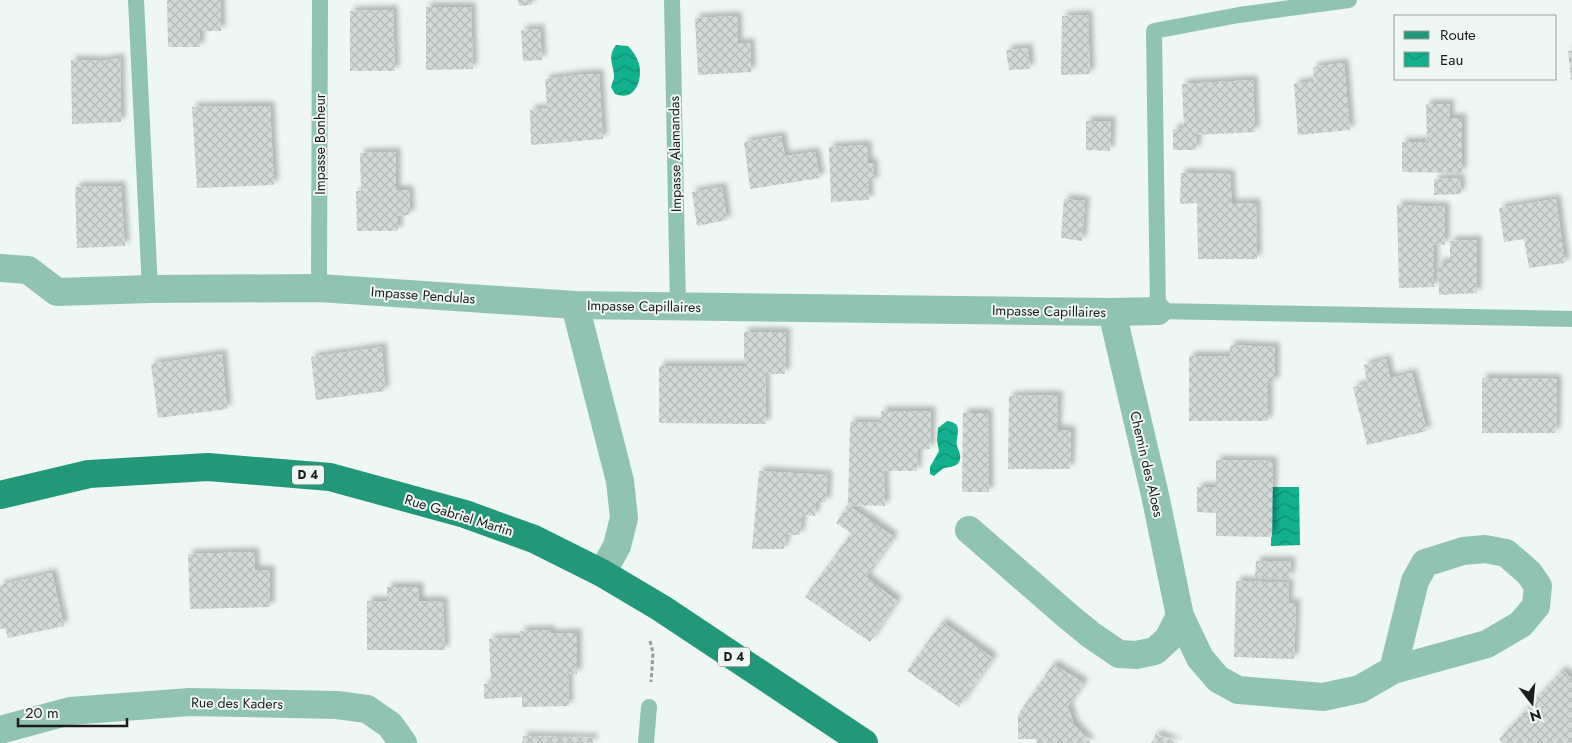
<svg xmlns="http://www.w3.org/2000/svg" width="1572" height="743" font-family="Jost,sans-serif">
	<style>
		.water { fill: url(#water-waves) }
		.building { fill: url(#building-cross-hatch); filter: url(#shadow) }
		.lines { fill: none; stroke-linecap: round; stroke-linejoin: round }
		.path { stroke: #959c99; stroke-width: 3; stroke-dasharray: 4 2.5; stroke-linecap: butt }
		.service { stroke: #91c3b2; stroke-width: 16 }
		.minor { stroke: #91c3b2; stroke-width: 28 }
		.primary { stroke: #22977a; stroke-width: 28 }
		.labels { text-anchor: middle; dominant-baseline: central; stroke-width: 4; stroke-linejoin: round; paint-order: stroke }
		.shield { fill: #eef7f3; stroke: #5a5f5d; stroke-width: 1 }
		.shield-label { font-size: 12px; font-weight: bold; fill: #1b1e1d }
		.street-label { font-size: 14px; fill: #1b1e1d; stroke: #eef7f3 }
	</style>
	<defs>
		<pattern id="water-waves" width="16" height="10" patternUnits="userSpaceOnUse" patternTransform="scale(1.25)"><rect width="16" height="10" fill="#12b08c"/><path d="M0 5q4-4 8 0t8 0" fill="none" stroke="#108f72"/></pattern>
		<pattern id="building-cross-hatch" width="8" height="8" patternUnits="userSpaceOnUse" patternTransform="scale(1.25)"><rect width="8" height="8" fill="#d1dad7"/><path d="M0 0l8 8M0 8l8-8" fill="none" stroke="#b3bbb8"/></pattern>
		<filter id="shadow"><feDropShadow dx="4.5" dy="-4.5" stdDeviation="2.5" flood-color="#0004"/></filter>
	</defs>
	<rect width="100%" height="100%" fill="#eef7f3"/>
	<!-- water -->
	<g class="water">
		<path d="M 616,45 L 628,46 C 633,51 637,57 639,64 C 643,80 635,102 615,94 L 611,87 C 612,84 613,81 614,78 C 615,66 606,58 616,45 Z"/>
		<path d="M 947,421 C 965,423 955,436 957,446 C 959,451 962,457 959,462 C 956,467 949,467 944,468 C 940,470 938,473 934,476 L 930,474 L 930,467 L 939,451 L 937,440 L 938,428 Z"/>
		<polygon points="1272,487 1299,487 1300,545 1271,546"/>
	</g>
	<!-- building -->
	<g class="building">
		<polygon points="167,0 220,0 221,31 200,31 200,47 168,47"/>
		<polygon points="518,0 532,0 532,5 519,6"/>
		<polygon points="426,7 471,7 473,69 426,70"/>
		<polygon points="393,10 395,71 350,71 350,11"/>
		<polygon points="1088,15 1090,74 1061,75 1062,16"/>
		<polygon points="737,16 738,44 750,43 751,72 698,75 695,18"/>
		<polygon points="540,29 542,60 523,61 521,30"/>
		<polygon points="1028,48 1030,69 1009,70 1006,50"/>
		<polygon points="1568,51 1572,51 1572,80 1571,80"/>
		<polygon points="120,58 121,122 72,124 71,60 102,61"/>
		<polygon points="1344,63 1350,130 1298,135 1294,84 1314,81 1313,67"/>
		<polygon points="587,74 599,74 603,139 531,145 530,110 547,108 545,79"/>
		<polygon points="1253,80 1255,132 1197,135 1196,150 1173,150 1173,129 1184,128 1182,84"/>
		<polygon points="1426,104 1450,104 1449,118 1462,118 1462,173 1402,172 1402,142 1427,142"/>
		<polygon points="251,106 270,106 274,185 197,188 192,107"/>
		<polygon points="1086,121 1111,121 1110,151 1086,150"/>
		<polygon points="781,136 785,156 815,152 820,178 750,189 744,142"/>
		<polygon points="867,145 868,163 873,163 874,182 868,182 869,200 831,202 829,147"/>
		<polygon points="396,152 396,190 409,190 410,215 398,216 398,231 357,231 356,191 361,191 360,153"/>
		<polygon points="1181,173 1230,174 1232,204 1256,203 1257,259 1198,259 1197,203 1180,204"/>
		<polygon points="1460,178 1461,194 1434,195 1434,179"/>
		<polygon points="121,186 125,246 77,248 75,187"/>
		<polygon points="722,187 727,220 697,226 692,192"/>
		<polygon points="1064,199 1085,201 1082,241 1061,238"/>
		<polygon points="1556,199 1565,263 1529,268 1524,239 1504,242 1499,208"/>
		<polygon points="1397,205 1445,207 1445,245 1434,244 1434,287 1399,288"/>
		<polygon points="1477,240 1477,293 1439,295 1438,263 1450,263 1450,241"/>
		<polygon points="744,332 786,332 785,374 765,374 766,424 659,423 659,366 744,366"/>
		<polygon points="1230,345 1275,347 1275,382 1268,383 1268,421 1189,421 1189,356 1230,356"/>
		<polygon points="382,347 385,391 316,400 311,357"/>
		<polygon points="222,354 227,409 158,418 151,364"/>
		<polygon points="1386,359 1390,378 1412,373 1427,431 1367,445 1353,387 1367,384 1364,365"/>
		<polygon points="1482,378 1557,379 1556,433 1482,433"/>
		<polygon points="1058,395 1057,430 1071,430 1070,469 1008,469 1009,396"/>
		<polygon points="881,411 931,411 930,449 918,450 917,471 884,471 885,506 848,505 894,537 866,577 897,601 870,642 805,597 845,542 851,533 836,523 848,505 850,422 881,423"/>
		<polygon points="963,413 988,413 989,492 962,492"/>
		<polygon points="1216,460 1273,461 1272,537 1216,536 1216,513 1197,512 1197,487 1216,487"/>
		<polygon points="759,471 828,475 826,502 816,502 815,516 802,515 800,535 786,535 784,549 752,549"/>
		<polygon points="254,552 255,570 270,570 270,607 190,609 188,554"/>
		<polygon points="1256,561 1291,561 1290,578 1255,578"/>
		<polygon points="52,573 64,626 8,638 5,628 0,629 0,585"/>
		<polygon points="1236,581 1289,583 1288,604 1296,603 1294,659 1234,657"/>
		<polygon points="387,587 419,587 419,601 443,601 445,650 367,650 367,601 387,601"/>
		<polygon points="942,622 993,658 959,707 907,671"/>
		<polygon points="550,630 551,634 577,633 577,674 568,673 569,706 522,707 522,697 484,699 484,684 491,684 489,639 521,638 520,631"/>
		<polygon points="1053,664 1084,683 1068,706 1074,724 1091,743 1037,743 1035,739 1018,739 1018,715"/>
		<polygon points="1562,670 1572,679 1572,743 1503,743 1499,739"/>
		<polygon points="1156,734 1178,743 1151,743"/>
		<polygon points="523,736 593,738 593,743 522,743"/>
	</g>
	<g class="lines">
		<!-- path -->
		<polyline class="path" points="650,641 653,653 651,682"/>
		<!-- service -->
		<g class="service">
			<polyline points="136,0 150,289"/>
			<polyline points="672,0 678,307"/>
			<polyline points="1349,0 1239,15 1154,31 1158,311 1572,319"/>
			<polyline points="319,288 320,0"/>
			<polyline points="646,743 649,707"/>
		</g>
		<!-- minor -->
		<g class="minor">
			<polyline points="0,268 28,270 57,292 150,289 319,288 575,305 1112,312 1158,311"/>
			<polyline points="575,305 620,481 624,518 617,546 602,573"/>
			<polyline points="1112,312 1155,495 1180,616 1200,658 1218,679 1238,690 1323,697 1360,689 1393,670 1487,644 1521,624 1536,606 1538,586 1529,573 1506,553 1485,549 1463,551 1425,563 1415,581 1393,670"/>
			<polyline points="969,530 1069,617 1091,635 1119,654 1136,655 1155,651 1168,639 1180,616"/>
			<polyline points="0,730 70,711 190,702 337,705 367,709 390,725 403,743"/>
		</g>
		<!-- primary -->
		<polyline class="primary" points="0,495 89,474 208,467 330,477 465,514 534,539 602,573 661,608 864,743"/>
	</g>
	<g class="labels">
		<!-- shield labels -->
		<g class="shield">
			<rect x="292" y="465.5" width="32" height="19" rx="4"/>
			<rect x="718" y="647.5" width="32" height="19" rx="4"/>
		</g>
		<g class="shield-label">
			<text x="308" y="475">D 4</text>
			<text x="734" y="657">D 4</text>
		</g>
		<!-- street labels -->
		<g class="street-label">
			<text transform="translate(320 144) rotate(-90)">Impasse Bonheur</text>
			<text transform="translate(675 154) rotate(-91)">Impasse Alamandas</text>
			<text transform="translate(423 295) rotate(4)">Impasse Pendulas</text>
			<text transform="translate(644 306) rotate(1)">Impasse Capillaires</text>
			<text transform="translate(1049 311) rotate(1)">Impasse Capillaires</text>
			<text transform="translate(1147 464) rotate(77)">Chemin des Aloes</text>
			<text transform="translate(459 515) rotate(17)">Rue Gabriel Martin</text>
			<text transform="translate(237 703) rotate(1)">Rue des Kaders</text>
		</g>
	</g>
	<!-- legend -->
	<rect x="1394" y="15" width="162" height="65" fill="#eef7f3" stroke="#9aa09d"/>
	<rect x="1404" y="31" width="25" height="8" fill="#22977a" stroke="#9aa09d"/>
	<text x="1440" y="40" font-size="15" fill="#1b1e1d">Route</text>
	<rect x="1404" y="52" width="25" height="15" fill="url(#water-waves)" stroke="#9aa09d"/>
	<text x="1440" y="65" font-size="15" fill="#1b1e1d">Eau</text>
	<!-- north arrow -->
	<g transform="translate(1532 703) rotate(164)" stroke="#eef7f3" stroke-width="4" paint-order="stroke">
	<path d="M0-4L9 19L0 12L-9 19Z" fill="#1b1e1d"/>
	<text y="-8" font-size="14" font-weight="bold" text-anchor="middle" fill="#1b1e1d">N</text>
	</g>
	<!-- scale -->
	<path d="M18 718v8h109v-8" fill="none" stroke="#1b1e1d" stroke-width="2.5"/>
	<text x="25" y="718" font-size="15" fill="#1b1e1d" stroke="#eef7f3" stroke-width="4" paint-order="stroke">20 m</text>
</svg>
